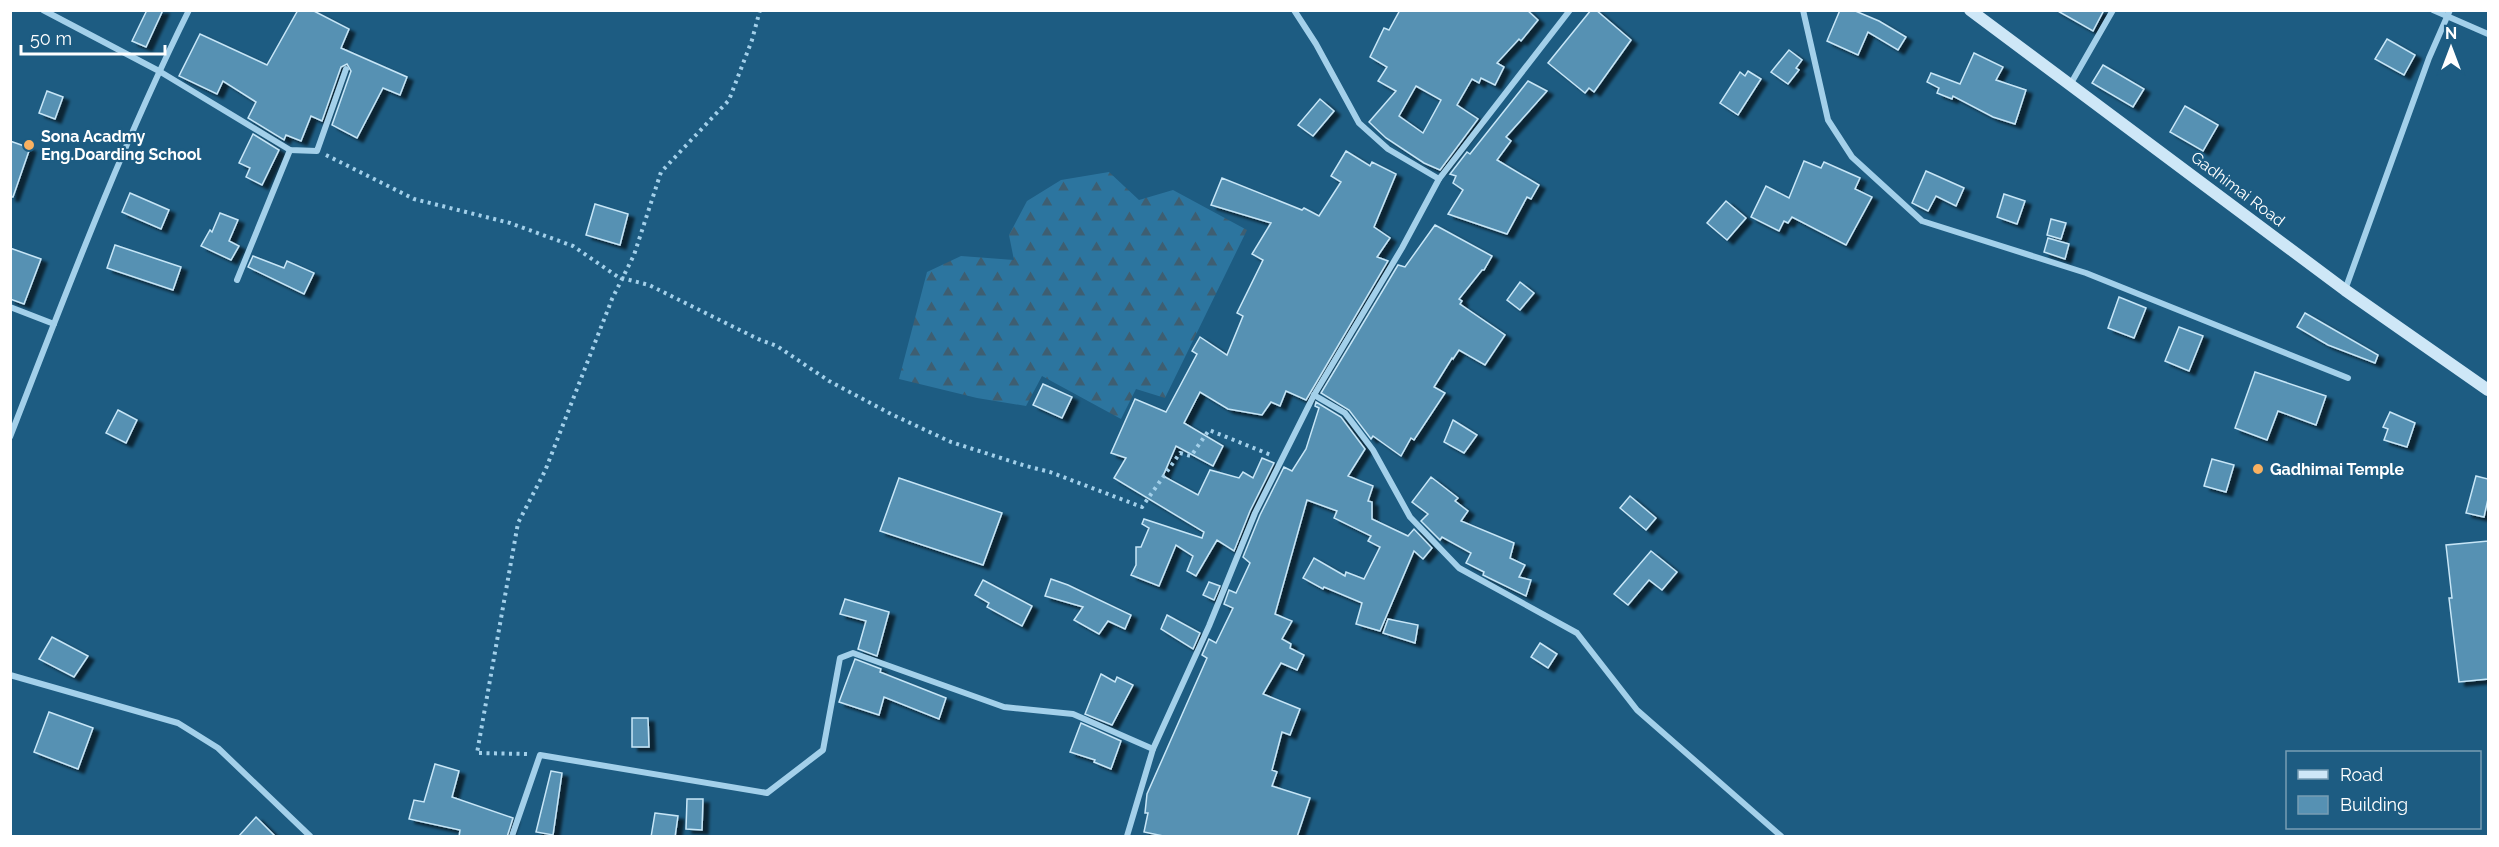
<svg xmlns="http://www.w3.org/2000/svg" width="2499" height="847" font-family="Raleway,sans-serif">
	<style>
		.forest { fill: url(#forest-firs) }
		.building { fill: #5691b3; stroke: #c7e6f7; stroke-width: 1.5; fill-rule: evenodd; filter: url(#shadow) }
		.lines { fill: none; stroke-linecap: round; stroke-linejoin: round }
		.path { stroke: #a3d0ea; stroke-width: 4; stroke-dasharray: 3 4.5; stroke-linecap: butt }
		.street { stroke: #a3d0ea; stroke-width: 6 }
		.secondary { stroke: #cee7f7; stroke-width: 12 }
		.poi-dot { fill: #f9b161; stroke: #1d5c82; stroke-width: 2 }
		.labels { text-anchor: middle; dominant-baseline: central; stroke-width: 4.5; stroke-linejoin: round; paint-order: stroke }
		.poi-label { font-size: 16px; font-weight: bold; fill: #fff; stroke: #1d5c82; text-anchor: start }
		.street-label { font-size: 16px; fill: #fff; stroke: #1d5c82 }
	</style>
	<defs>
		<pattern id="forest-firs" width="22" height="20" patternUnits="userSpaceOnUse" patternTransform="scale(1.5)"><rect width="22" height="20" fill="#2c759f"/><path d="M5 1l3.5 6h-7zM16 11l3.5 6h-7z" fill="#3e5e71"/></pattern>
		<filter id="shadow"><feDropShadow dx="6" dy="4" stdDeviation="1.5" flood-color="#0009"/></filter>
	</defs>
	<rect width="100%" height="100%" fill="#1d5c82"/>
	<!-- forest -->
	<polygon class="forest" points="1109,172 1139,200 1173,190 1247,230 1165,398 1136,389 1121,419 1042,376 1026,406 977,398 899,379 927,272 961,256 1014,260 1009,235 1027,201 1061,180"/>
	<!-- building -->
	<g class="building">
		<polygon points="147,10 163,10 146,47 132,41"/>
		<polygon points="298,10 312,10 349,29 341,48 407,77 400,95 383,88 357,138 332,125 351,71 347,64 341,67 322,121 311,116 301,141 286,135 284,140 248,118 256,102 223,81 217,94 179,76 200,34 267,65"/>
		<path d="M 1400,10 L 1527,10 L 1538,20 L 1521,41 L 1519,39 L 1497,63 L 1504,67 L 1495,85 L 1481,78 L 1479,83 L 1472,79 L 1457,105 L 1478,119 L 1440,170 L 1424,163 L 1386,138 L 1369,122 L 1396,91 L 1378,81 L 1387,67 L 1370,57 L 1384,28 L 1389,30 ZM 1416,86 L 1441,100 L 1423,133 L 1399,116 Z"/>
		<polygon points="1591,10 1596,10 1631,40 1594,92 1589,88 1585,93 1548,63"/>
		<polygon points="1840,10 1853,10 1879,21 1906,37 1898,50 1868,32 1858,55 1827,41"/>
		<polygon points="2056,10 2104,10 2093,31"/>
		<polygon points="2387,39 2415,55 2404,75 2375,59"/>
		<polygon points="1789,50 1802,60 1796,68 1799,70 1788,84 1771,72"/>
		<polygon points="1974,53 2003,67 1996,80 2026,90 2015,124 1993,117 1953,96 1952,99 1937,93 1939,88 1927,82 1931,73 1960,84"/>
		<polygon points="2103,65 2144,89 2133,107 2092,83"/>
		<polygon points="1748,71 1761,79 1738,115 1720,103 1740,72 1745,76"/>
		<polygon points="1528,81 1547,91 1506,137 1511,141 1497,160 1539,185 1531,199 1527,197 1507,234 1448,214 1463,190 1453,183 1456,176 1450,174 1467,152 1470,154"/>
		<polygon points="47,91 63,97 55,119 39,113"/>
		<polygon points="1320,99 1334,111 1313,136 1298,125"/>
		<polygon points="2185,106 2218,125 2203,151 2170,132"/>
		<polygon points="253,134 279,150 262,185 246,177 250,168 239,163"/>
		<polygon points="10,141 30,148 13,197 10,197"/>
		<polygon points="1346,151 1370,166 1372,162 1396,174 1374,227 1390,238 1377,257 1388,261 1306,400 1286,391 1280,406 1271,402 1262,415 1228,409 1200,392 1184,423 1223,446 1213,466 1176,446 1163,476 1198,495 1210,470 1239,478 1243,472 1253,478 1262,458 1274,463 1250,511 1234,551 1217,540 1196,576 1187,571 1193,556 1176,545 1159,586 1131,575 1136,565 1136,547 1141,547 1149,528 1142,524 1144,519 1202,538 1204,532 1114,478 1126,458 1111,453 1135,399 1166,412 1197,354 1192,351 1200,337 1227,355 1243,316 1237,313 1263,260 1252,254 1271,223 1211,205 1222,178 1302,210 1304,208 1319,216 1341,182 1331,176"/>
		<polygon points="1804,161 1821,168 1824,162 1860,178 1855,189 1872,197 1846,245 1792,217 1788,223 1784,221 1779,231 1751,217 1766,186 1789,198"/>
		<polygon points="1926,171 1964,188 1956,206 1936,196 1928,211 1912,203"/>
		<polygon points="130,193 169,210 161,229 122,212"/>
		<polygon points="2004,194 2025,201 2017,224 1997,217"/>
		<polygon points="1726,201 1746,218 1727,240 1707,223"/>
		<polygon points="595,204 628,214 620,245 586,235"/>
		<polygon points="220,213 238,220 229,241 239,246 231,260 201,246 210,230 212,232"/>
		<polygon points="2051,219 2066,223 2061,239 2047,235"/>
		<polygon points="1435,225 1492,256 1484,270 1482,270 1459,299 1462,301 1460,304 1505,335 1485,365 1459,350 1453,359 1452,358 1434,387 1445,393 1414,440 1411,438 1401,456 1373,436 1371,439 1349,410 1321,393 1398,265 1405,267"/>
		<polygon points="2048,238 2069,244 2065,259 2044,252"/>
		<polygon points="115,245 181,267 173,290 107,268"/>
		<polygon points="10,248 41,259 24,304 10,299"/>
		<polygon points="253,256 284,268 287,261 314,273 304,294 248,267"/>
		<polygon points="1520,282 1534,293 1520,310 1507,300"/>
		<polygon points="2119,297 2146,308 2134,338 2108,328"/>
		<polygon points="2305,313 2378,355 2375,363 2328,345 2297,327"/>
		<polygon points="2179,327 2203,336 2189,371 2165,361"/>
		<polygon points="2255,372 2326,396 2316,425 2278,411 2267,440 2235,428"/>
		<polygon points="1043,384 1072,397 1062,418 1033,405"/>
		<polygon points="1316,402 1341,417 1365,449 1348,476 1373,486 1368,501 1372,502 1372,519 1408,536 1414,529 1432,548 1423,559 1414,551 1380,631 1356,624 1362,603 1324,587 1323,589 1303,578 1314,558 1345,576 1346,572 1364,579 1380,547 1368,541 1371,536 1334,518 1337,511 1307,500 1275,614 1292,621 1282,639 1291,644 1290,648 1304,655 1297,670 1281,663 1263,694 1300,709 1290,735 1282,732 1272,770 1277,772 1272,786 1310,798 1297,837 1168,837 1144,832 1148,813 1145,813 1147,794 1207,658 1202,655 1209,639 1216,643 1233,608 1224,604 1229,590 1236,593 1250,563 1243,557 1260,515 1284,467 1292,471 1306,449 1319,408 1315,406"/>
		<polygon points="118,410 137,420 126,443 106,433"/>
		<polygon points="2390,412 2415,423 2407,447 2384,440 2388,429 2383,427"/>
		<polygon points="1453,420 1477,435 1464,453 1444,442"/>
		<polygon points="2212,459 2234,465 2226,492 2204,486"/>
		<polygon points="2476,476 2488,479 2488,499 2484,517 2466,513"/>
		<polygon points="1431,477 1458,498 1455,501 1468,511 1461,521 1514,543 1510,558 1525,565 1519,577 1531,580 1526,596 1483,575 1484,572 1466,563 1471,553 1442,537 1440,540 1421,521 1428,514 1412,502"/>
		<polygon points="899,478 1002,513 983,565 880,531"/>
		<polygon points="1630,496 1656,518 1646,530 1620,508"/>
		<polygon points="2488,541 2488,679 2459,682 2449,598 2452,598 2446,545"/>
		<polygon points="1651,551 1677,572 1662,590 1649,580 1628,605 1614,594"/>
		<polygon points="1051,579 1068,585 1131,615 1125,629 1108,621 1099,634 1074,620 1083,607 1045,596"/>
		<polygon points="983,580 1032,606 1022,626 987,607 989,603 975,595"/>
		<polygon points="1209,582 1220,586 1214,600 1203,595"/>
		<polygon points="845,599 889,612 877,656 858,649 866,621 840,614"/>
		<polygon points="1167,615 1200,633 1193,649 1161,629"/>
		<polygon points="1388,619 1418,625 1415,643 1383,633"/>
		<polygon points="52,637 88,656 74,677 39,659"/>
		<polygon points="1540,643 1557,654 1548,668 1531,657"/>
		<polygon points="855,659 881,669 880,672 946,698 939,719 884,697 879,715 839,702"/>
		<polygon points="1101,674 1115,682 1117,677 1133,685 1112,725 1085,714"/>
		<polygon points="49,712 93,728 78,769 34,752"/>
		<polygon points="632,718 648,718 649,747 632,747"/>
		<polygon points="1081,723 1121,741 1111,769 1094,762 1095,760 1070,752"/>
		<polygon points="435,764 459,771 452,797 513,818 507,837 459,837 460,830 409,819 414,800 424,802"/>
		<polygon points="551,771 562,773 553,835 536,832"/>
		<polygon points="687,799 703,799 702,830 686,829"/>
		<polygon points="655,813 678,816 675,837 651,837"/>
		<polygon points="256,817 276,837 238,837"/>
	</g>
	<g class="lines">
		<!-- path -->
		<g class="path">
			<polyline points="326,155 414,199 510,223 573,246 618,277 649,285 758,339 777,346 829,381 891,414 951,442 1026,466 1050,472 1142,507 1180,453 1191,456 1209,430 1271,455"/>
			<polyline points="527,754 477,753 518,523 545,471 612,299 634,255 661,172 729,100 752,40 760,10"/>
		</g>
		<!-- street -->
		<g class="street">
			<polyline points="43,10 159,71 290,150 317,151 346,69"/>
			<polyline points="1294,10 1316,44 1359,123 1388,149 1439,179"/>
			<polyline points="1803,10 1828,120 1852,157 1922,221 2086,273 2348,378"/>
			<polyline points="2433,10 2488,34"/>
			<polyline points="2070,85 2113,10"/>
			<polyline points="237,280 290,150"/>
			<polyline points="2345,290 2429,58 2450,10"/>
			<polyline points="10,307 54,324"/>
			<polyline points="1314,395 1345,413 1373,450 1410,517 1459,568 1577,633 1637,710 1781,836"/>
			<path d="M 10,437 C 66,293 120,149 189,10"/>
			<polyline points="10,675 178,723 218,748 310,836"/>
			<polyline points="512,836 540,755 767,793 823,750 840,658 853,653 1004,707 1073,714 1153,749"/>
			<polyline points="1127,836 1153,749 1209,626 1255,513 1314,395 1402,248 1439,179 1570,10"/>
		</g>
		<!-- secondary -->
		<polyline class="secondary" points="1970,10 2345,290 2488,390"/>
	</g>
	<!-- markers -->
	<g class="poi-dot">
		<circle cx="29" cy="145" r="6"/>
		<circle cx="2258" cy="469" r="6"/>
	</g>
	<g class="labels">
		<!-- poi labels -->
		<g class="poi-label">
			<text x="41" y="136">Sona Acadmy<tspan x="41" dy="18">Eng.Doarding School</tspan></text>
			<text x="2270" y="469">Gadhimai Temple</text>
		</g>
		<!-- street labels -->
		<g class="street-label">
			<text transform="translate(2238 189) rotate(37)">Gadhimai Road</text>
		</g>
	</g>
	<!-- border -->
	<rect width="2499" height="847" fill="none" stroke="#ffffff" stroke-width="24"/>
	<!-- legend -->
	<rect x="2286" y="751" width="195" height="78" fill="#1d5c82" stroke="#779db4" stroke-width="1.5"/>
	<rect x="2298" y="770" width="30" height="9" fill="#cee7f7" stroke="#779db4" stroke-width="1.5"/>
	<text x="2340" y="781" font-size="18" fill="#ffffff">Road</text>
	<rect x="2298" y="796" width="30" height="18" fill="#5691b3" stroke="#779db4" stroke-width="1.5"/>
	<text x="2340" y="811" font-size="18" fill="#ffffff">Building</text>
	<!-- north arrow -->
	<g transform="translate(2451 48)" stroke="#1d5c82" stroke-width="4.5" paint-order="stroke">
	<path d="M0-4.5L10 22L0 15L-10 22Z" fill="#ffffff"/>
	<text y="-9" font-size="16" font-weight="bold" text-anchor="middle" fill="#ffffff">N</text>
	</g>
	<!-- scale -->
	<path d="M21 45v9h144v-9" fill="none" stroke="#ffffff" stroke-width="3"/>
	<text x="30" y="45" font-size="18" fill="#ffffff" stroke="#1d5c82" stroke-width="4.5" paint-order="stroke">50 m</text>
</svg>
